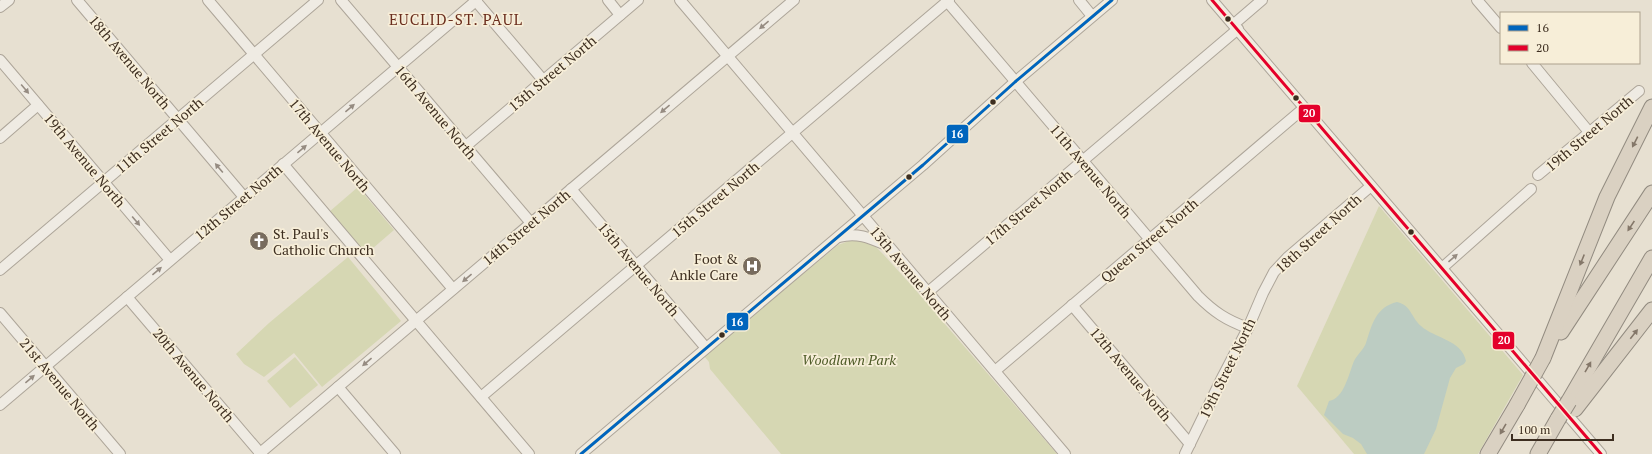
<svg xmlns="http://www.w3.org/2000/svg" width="1652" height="454" font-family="'PT Serif',serif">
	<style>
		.green { fill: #d6d7b3 }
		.water { fill: #bcccc2 }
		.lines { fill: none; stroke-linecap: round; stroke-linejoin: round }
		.minor-casing { stroke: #ada599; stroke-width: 12 }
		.highway-casing { stroke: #928b80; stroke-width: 17 }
		.minor { stroke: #efebe3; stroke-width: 10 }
		.highway { stroke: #dad1c2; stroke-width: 15 }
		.highway-bridge-casing { stroke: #928b80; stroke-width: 17; stroke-linecap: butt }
		.highway-bridge { stroke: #dad1c2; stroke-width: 15 }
		.bus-1-casing { stroke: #f7eed8; stroke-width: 6 }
		.bus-2-casing { stroke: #f7eed8; stroke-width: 6 }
		.bus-1 { stroke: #0065bd; stroke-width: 3 }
		.bus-2 { stroke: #e4002b; stroke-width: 3 }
		.oneway { fill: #968c82 }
		.oneway2 { fill: #847769 }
		.bus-dot { fill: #3d2e20; stroke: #f7eed8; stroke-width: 1.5 }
		.labels { text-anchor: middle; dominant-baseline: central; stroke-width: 3.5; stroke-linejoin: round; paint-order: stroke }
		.street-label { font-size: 14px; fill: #3d2e20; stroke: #f7eed8 }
		.poi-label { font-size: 14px; fill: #3d2e20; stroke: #f7eed8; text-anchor: start }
		.park-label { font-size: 14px; font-style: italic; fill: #4d5a26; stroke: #f7eed8 }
		.neighbourhood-label { font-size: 15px; letter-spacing: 1px; fill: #6b2e1e; stroke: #f7eed8 }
		.line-badge { stroke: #f7eed8; stroke-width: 1.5 }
		.badge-label { font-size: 11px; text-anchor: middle; font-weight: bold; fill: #fff }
	</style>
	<rect width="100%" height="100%" fill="#e7e0d1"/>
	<!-- green -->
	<g class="green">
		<polygon points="358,187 394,230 365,255 329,212"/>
		<polygon points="1379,206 1523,375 1478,454 1354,454 1297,386"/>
		<polygon points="854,239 872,243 883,254 913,287 1057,454 781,454 710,369 709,362 704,356 838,245"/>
		<polygon points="348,257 401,321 322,387 294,353 264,377 244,364 236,354 269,323"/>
		<polygon points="295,357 318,385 290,408 267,381"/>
	</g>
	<!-- water -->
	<path class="water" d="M 1397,302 C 1412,306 1410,316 1421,326 C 1434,338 1462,340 1466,361 L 1464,364 L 1456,368 L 1450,378 L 1436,429 L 1424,454 L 1367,454 L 1361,444 L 1353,438 L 1343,434 L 1324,415 L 1329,401 C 1344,399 1349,373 1354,361 C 1357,355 1364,349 1366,343 C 1372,324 1376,307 1397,302 Z"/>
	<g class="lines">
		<defs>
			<g id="minor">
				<polyline points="77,0 244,197"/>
				<polyline points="208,0 453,289"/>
				<polyline points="341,0 531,223"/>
				<polyline points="475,0 543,80"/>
				<polyline points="608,0 620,15"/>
				<polyline points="680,0 1065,454"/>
				<path d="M 946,0 L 1198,296 C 1214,312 1226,320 1248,328"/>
				<polyline points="1079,0 1092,16"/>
				<polyline points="1212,0 1601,454"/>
				<polyline points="1477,0 1501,28"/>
				<polyline points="0,7 9,0"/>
				<polyline points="1234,24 1262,0"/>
				<polyline points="0,60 170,260"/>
				<polyline points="1532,63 1589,132"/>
				<polyline points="0,138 38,105"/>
				<polyline points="466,146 638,0"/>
				<polyline points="283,164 529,454"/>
				<polyline points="1538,175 1639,91"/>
				<polyline points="571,189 706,348"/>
				<path d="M 839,237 C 857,232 870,238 886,245"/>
				<polyline points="1442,268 1531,189"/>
				<polyline points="0,270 318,0"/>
				<polyline points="928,292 1238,29"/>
				<polyline points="127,297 261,454"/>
				<polyline points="1072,305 1190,444"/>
				<polyline points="0,313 120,454"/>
				<polyline points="995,371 1304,108"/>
				<polyline points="338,387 395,454"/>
				<polyline points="481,397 949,0"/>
				<polyline points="0,405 477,0"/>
				<polyline points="259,454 794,0"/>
				<polyline points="581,454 923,165 1015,82 1112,0"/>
				<polyline points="1185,454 1223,376 1248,328 1263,293 1274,272 1288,257 1371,186"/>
			</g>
			<g id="highway">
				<polyline points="1561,332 1652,193"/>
				<polyline points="1543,358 1607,197 1652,107"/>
				<polyline points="1569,401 1652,258"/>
				<polyline points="1575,409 1652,310"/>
				<polyline points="1488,454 1517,405"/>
				<polyline points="1538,454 1558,419"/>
			</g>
		</defs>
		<!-- minor casing -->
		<use href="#minor" class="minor-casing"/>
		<!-- highway casing -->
		<use href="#highway" class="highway-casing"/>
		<!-- minor -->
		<use href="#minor" class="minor"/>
		<!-- highway -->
		<use href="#highway" class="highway"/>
		<defs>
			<g id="highway-bridge">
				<polyline points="1517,405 1543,358"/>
				<polyline points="1558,419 1569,401"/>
			</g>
		</defs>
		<!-- highway-bridge casing -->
		<use href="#highway-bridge" class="highway-bridge-casing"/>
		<!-- highway-bridge -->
		<use href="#highway-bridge" class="highway-bridge"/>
		<defs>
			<polyline id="bus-1" points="581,454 923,165 1015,82 1112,0"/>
			<polyline id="bus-2" points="1212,0 1601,454"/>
		</defs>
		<!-- bus-1 casing -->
		<use href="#bus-1" class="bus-1-casing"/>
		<!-- bus-2 casing -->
		<use href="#bus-2" class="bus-2-casing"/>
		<!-- bus-1 -->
		<use href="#bus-1" class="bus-1"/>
		<!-- bus-2 -->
		<use href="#bus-2" class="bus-2"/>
	</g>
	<!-- one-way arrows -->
	<defs><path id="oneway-solid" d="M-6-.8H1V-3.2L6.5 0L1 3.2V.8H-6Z"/></defs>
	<g class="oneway">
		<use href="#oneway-solid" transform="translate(764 25) rotate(140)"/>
		<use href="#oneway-solid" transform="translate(25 89) rotate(50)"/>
		<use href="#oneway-solid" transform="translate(350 108) rotate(-40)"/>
		<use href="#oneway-solid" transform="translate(665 109) rotate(140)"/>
		<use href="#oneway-solid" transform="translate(302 149) rotate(-40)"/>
		<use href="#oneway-solid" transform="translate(219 168) rotate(-130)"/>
		<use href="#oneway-solid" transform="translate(136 221) rotate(50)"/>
		<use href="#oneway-solid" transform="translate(1453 258) rotate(-41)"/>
		<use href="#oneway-solid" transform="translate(157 271) rotate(-40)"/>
		<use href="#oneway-solid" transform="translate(467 278) rotate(140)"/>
		<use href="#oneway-solid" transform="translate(367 362) rotate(140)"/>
		<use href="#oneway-solid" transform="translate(30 379) rotate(-40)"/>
	</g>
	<g class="oneway2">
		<use href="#oneway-solid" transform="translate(1635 142) rotate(117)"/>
		<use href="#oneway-solid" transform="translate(1631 226) rotate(124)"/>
		<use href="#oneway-solid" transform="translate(1582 260) rotate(112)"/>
		<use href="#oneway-solid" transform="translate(1634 334) rotate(-52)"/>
		<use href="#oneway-solid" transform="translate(1588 367) rotate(-60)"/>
		<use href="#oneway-solid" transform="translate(1503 429) rotate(120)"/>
	</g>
	<!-- icons -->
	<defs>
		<symbol id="church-disc" viewBox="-11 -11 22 22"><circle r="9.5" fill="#786c5e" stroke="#f7eed8"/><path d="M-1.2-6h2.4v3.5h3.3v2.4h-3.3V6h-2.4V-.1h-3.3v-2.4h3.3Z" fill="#fff"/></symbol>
		<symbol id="hospital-disc" viewBox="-11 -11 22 22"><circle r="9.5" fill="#786c5e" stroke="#f7eed8"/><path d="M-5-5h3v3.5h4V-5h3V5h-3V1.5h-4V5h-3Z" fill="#fff"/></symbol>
	</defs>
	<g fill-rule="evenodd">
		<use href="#church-disc" x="248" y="230" width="22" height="22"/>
		<use href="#hospital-disc" x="741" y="255" width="22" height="22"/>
	</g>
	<!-- markers -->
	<g class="bus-dot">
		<circle cx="1228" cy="19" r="3.5"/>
		<circle cx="1296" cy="98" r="3.5"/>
		<circle cx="993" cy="102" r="3.5"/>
		<circle cx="909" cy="177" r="3.5"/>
		<circle cx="1411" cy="232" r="3.5"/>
		<circle cx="722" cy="335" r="3.5"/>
	</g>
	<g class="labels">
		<!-- street labels -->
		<g class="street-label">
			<text transform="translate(130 62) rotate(50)">18th Avenue North</text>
			<text transform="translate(552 73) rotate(-40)">13th Street North</text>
			<text transform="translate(436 112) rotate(50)">16th Avenue North</text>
			<text transform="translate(1589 133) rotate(-40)">19th Street North</text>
			<text transform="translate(159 135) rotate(-40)">11th Street North</text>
			<text transform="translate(330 145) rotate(50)">17th Avenue North</text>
			<text transform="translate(85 160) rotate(50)">19th Avenue North</text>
			<text transform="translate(1091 171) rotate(50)">11th Avenue North</text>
			<text transform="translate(715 199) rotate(-40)">15th Street North</text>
			<text transform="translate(238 202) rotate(-40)">12th Street North</text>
			<text transform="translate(1028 207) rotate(-40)">17th Street North</text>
			<text transform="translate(526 227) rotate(-40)">14th Street North</text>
			<text transform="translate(1318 233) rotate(-42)">18th Street North</text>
			<text transform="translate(1149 240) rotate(-40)">Queen Street North</text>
			<text transform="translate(639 269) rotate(50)">15th Avenue North</text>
			<text transform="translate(911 273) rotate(50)">13th Avenue North</text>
			<text transform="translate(1227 368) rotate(-64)">19th Street North</text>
			<text transform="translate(1131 374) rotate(50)">12th Avenue North</text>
			<text transform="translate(194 375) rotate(50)">20th Avenue North</text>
			<text transform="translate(60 384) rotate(50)">21st Avenue North</text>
		</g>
		<!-- poi labels -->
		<g class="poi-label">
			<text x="273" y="233">St. Paul's<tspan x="273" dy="16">Catholic Church</tspan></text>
			<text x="738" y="258" text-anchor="end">Foot &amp;<tspan x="738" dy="16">Ankle Care</tspan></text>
		</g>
		<!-- park labels -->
		<g class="park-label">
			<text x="849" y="359">Woodlawn Park</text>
		</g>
		<!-- neighbourhood labels -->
		<g class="neighbourhood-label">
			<text x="456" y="19">EUCLID-ST. PAUL</text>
		</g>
	</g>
	<g class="line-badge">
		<rect x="1298" y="104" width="23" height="19" rx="4" fill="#e4002b"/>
		<rect x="946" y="124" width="23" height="20" rx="4" fill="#0065bd"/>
		<rect x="726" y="312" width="23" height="19" rx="4" fill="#0065bd"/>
		<rect x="1492" y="331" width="23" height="19" rx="4" fill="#e4002b"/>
	</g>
	<g class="badge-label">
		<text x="1309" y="117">20</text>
		<text x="957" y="138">16</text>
		<text x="737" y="326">16</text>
		<text x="1504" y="344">20</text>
	</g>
	<!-- legend -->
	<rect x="1500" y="12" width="140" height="52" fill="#f7eed8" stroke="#ada18e"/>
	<rect x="1508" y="25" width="20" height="6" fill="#0065bd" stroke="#ada18e"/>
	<text x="1536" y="32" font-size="12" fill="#3d2e20">16</text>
	<rect x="1508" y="45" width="20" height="6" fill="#e4002b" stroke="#ada18e"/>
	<text x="1536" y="52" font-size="12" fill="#3d2e20">20</text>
	<!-- scale -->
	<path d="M1512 434v6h101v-6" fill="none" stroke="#3d2e20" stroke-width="2"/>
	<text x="1518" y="434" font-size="12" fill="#3d2e20" stroke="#f7eed8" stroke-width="3" paint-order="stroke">100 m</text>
</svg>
